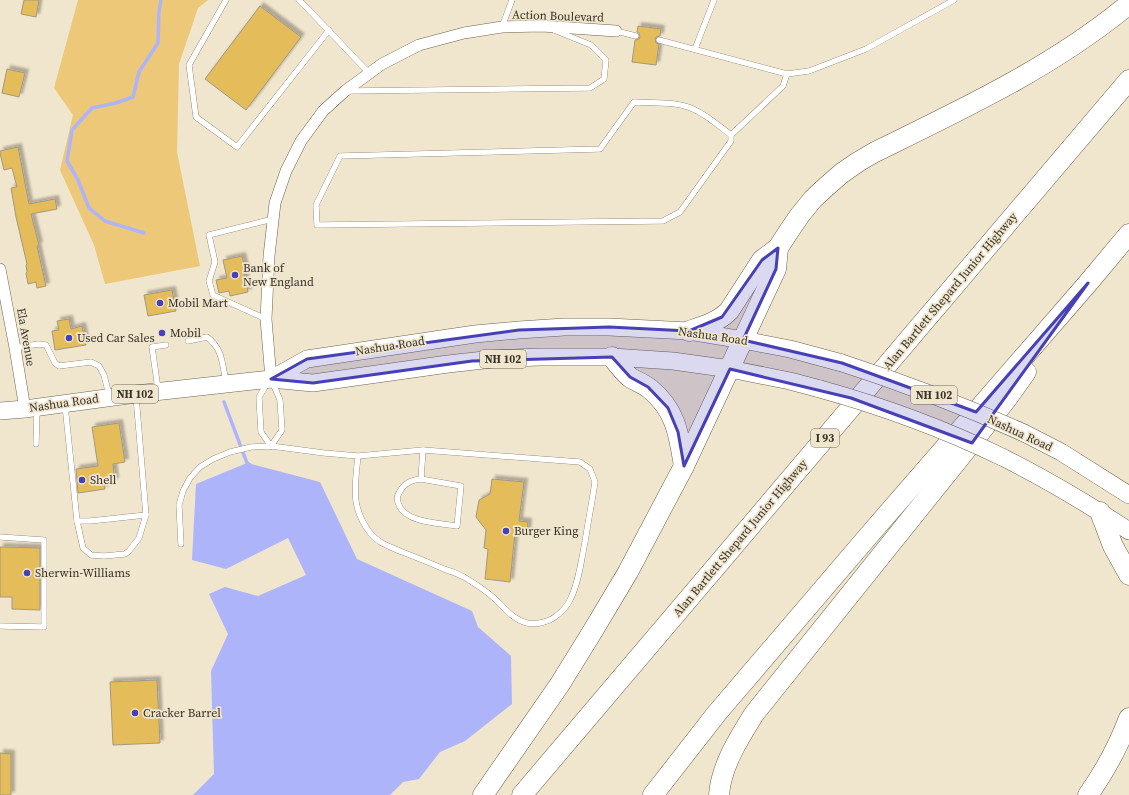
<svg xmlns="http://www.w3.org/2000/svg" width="1129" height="795" font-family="'Source Serif 4',serif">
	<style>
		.green { fill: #ecc878 }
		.water { fill: #adb4fa }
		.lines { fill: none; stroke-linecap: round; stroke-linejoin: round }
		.stream { stroke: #adb4fa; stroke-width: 3.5 }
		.building { fill: #e5bc5a; stroke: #a29882; filter: url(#shadow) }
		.lane-casing { stroke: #6d634e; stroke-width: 6 }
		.street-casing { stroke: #6d634e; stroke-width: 12 }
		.primary-casing { stroke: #6d634e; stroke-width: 18 }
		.highway-casing { stroke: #6d634e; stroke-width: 21 }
		.lane { stroke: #fff; stroke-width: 5.5 }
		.street { stroke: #fff; stroke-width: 11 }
		.primary { stroke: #fff; stroke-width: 17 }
		.highway { stroke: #fff; stroke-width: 20 }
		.primary-bridge-casing { stroke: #6d634e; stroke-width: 18; stroke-linecap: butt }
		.primary-bridge { stroke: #fff; stroke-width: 17 }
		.marked { fill: #4840b6; fill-opacity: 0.2; stroke: #4840b6; stroke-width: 3; stroke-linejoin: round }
		.poi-dot { fill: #4840b6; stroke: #f0e5cd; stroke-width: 1.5 }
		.labels { text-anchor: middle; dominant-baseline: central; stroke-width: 3.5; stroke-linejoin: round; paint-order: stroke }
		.shield { fill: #f0e5cd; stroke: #6e675a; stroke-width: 1 }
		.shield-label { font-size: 11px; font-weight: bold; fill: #363128 }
		.street-label { font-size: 12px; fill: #363128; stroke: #f0e5cd }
		.poi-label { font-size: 12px; fill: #363128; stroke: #f0e5cd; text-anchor: start }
	</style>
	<defs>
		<filter id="shadow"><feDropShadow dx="3.5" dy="-3.5" stdDeviation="1" flood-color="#0004"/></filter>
	</defs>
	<rect width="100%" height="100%" fill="#f0e5cd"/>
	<!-- green -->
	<polygon class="green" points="78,0 208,0 198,8 179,64 177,152 200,266 105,284 94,245 60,170 73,115 54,88"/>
	<!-- water -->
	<polygon class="water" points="247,463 320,482 357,559 472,611 478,627 511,656 512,704 465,741 440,752 419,779 403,782 390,795 193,795 214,774 211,671 228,634 209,594 225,587 258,596 306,575 288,538 226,569 192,560 196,484"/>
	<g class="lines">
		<!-- stream -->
		<g class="stream">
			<polyline points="144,233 105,221 89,208 78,180 67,161 72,130 92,108 116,103 133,97 139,72 158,43 159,11 161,0"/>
			<polyline points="224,402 247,463 250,465"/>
		</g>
	</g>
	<!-- building -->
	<g class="building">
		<polygon points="24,0 39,0 36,17 21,14"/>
		<polygon points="260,6 301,37 246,110 205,79"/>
		<polygon points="638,26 661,29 660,36 656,37 655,39 656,43 659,44 656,65 632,62 635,40 639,39 640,37 639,33 637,32"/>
		<polygon points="7,69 25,73 19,97 2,93"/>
		<polygon points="18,147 29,204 55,199 57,209 31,214 39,245 37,246 46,286 37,288 36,282 28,284 26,273 27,272 26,265 27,264 16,217 11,188 17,187 12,168 4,170 0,153 0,151"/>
		<polygon points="242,256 246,272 244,273 248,292 230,296 229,291 219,293 216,280 227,278 223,260"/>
		<polygon points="172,290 176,311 148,316 144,295"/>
		<polygon points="69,319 71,329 82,326 86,345 55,350 52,331 59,330 57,321"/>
		<polygon points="119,423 125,462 113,464 115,481 104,483 105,489 78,493 76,469 98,466 92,427"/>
		<polygon points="492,479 524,482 519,521 528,522 527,534 515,533 510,582 485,579 488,549 484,548 486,530 476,517 479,500 490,494"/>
		<polygon points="0,547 40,548 40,610 12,609 12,597 0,597"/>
		<polygon points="157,680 160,743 113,745 110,682"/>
		<polygon points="0,753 11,754 11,795 0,795"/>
	</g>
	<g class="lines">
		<defs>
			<g id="lane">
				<polyline points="226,0 189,65 196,117 237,147 329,30"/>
				<polyline points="299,0 309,10 369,73"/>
				<polyline points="502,27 512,0"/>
				<polyline points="616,31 636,36"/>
				<polyline points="659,40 787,74 809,71 866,49 954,0"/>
				<polyline points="695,49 714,0"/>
				<polyline points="348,91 590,88 604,79 606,60 591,45 554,30"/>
				<path d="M 731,135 C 719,126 707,115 693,109 C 676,101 652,103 634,102 L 600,149 L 340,156 L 316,205 L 317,225 L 663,221 L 680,212 L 731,141 L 731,135 L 783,86 L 787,74"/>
				<polyline points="266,319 213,295 209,281 215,262 209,235 273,219"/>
				<path d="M 188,341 L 207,337 C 223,349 222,364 226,382"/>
				<polyline points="15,348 38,344 46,345 55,363 59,366 91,362 99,366 104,375 109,395"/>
				<polyline points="268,382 259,397 261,432 271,446"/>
				<polyline points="158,389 152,347 166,345"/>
				<polyline points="65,405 77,521 83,548 91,555 104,556 125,554 129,551 139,538 146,515 136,396"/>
				<polyline points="36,444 37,409"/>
				<polyline points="271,446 282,430 280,400 272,381"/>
				<path d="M 421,479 L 461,486 L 457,526 C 440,523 406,523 399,505 C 397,501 397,496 399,493 C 404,483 411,480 421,479 L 423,450"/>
				<polyline points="77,521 90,521 146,515"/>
				<polyline points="0,537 44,540 44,627 0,626"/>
				<path d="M 181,544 L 179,505 L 183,491 L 190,478 L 200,467 L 213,459 L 230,452 L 251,447 L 271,446 L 324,453 L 358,456 L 423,450 L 580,462 L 590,469 L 595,482 C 592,502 588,522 585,542 C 581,561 579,582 570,600 C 567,606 562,612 556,616 C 549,622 536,625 527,623 C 513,620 504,607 494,598 C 485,590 474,583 464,577 C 458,574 451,571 444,569 C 430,563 416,557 402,552 C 391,547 378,543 371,534 C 350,508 355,486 358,456"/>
			</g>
			<g id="street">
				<polyline points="0,269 15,348 25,409"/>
				<polyline points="271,379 266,319 269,256 275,203 286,171 301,141 323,111 345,91 382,64 419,45 464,33 502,27 542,26 616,31"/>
			</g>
			<g id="primary">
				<polyline points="271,379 307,359 475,334 519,330 564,327 609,327 689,331 743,340 790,349 842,363"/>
				<polyline points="0,411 25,409 136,394 271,379 313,383 448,364 493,359 539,357 612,357 673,361 730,369 790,381 820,389"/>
				<polyline points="1024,433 1061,452 1129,495"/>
				<path d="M 1002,457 C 1046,479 1088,504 1129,531"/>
			</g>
			<g id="highway">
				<path d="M 689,331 C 704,326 718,322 729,311 L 762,260 L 778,248 L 789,231 L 800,215 L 813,199 L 827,186 L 842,173 L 858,162 L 875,152 C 963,109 1053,67 1129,4"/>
				<path d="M 612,357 C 618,364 624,373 631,378 C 638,382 644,384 650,389 C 676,410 679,435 684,466"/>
				<polyline points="1100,512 1113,546 1129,575"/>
				<polyline points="483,795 560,684 594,629 628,572 684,466 776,269 778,248"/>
				<polyline points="522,795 1129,80"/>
				<polyline points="653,795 717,713 870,534 1088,283 1129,234"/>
				<path d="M 719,795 C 721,766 739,738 754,714 L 1006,400 L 1026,372"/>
				<path d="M 1088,795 C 1105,771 1119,745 1129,718"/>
			</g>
		</defs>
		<!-- lane casing -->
		<use href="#lane" class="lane-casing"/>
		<!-- street casing -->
		<use href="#street" class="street-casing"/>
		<!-- primary casing -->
		<use href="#primary" class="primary-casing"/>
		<!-- highway casing -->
		<use href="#highway" class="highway-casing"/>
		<!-- lane -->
		<use href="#lane" class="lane"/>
		<!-- street -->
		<use href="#street" class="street"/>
		<!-- primary -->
		<use href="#primary" class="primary"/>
		<!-- highway -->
		<use href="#highway" class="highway"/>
		<defs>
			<g id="primary-bridge">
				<path d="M 842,363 C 904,383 964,406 1024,433"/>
				<path d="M 820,389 C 885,407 942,428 1002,457"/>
			</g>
		</defs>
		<!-- primary-bridge casing -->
		<use href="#primary-bridge" class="primary-bridge-casing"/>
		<!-- primary-bridge -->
		<use href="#primary-bridge" class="primary-bridge"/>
	</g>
	<!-- marked area -->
	<path class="marked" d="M 778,248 L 776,269 L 743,340 L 842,363 L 976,412 L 1088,283 L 972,443 L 851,398 L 730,369 L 684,466 L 678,432 L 668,408 L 648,387 L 630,377 L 612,357 L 472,361 L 313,383 L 271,379 L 307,359 L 519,330 L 609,327 L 689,331 L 722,317 L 762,260 Z"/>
	<!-- markers -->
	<g class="poi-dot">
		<circle cx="235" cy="275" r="4"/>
		<circle cx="160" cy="303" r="4"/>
		<circle cx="162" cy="333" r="4"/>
		<circle cx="69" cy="338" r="4"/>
		<circle cx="82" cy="480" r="4"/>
		<circle cx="506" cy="531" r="4"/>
		<circle cx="27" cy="573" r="4"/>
		<circle cx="135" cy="713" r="4"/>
	</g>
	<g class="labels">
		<!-- shield labels -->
		<g class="shield">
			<rect x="480" y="350" width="46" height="18" rx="3"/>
			<rect x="112" y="385" width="46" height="18" rx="3"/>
			<rect x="911" y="386" width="46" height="18" rx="3"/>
			<rect x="811" y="429" width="28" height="18" rx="3"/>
		</g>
		<g class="shield-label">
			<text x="503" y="359">NH 102</text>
			<text x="135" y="394">NH 102</text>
			<text x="934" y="395">NH 102</text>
			<text x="825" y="438">I 93</text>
		</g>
		<!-- street labels -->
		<g class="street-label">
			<text transform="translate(558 16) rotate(2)">Action Boulevard</text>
			<text transform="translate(950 291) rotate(-50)">Alan Bartlett Shepard Junior Highway</text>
			<text transform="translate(713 336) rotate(8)">Nashua Road</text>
			<text transform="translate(26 337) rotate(80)">Ela Avenue</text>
			<text transform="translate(390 346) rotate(-9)">Nashua Road</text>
			<text transform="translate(64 403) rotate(-8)">Nashua Road</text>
			<text transform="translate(1020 433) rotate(25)">Nashua Road</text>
			<text transform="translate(740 538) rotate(-50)">Alan Bartlett Shepard Junior Highway</text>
		</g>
		<!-- poi labels -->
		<g class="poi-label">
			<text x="243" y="268">Bank of<tspan x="243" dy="14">New England</tspan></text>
			<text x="168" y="303">Mobil Mart</text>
			<text x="170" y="333">Mobil</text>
			<text x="77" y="338">Used Car Sales</text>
			<text x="90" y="480">Shell</text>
			<text x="514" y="531">Burger King</text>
			<text x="35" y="573">Sherwin-Williams</text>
			<text x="143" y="713">Cracker Barrel</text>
		</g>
	</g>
</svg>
